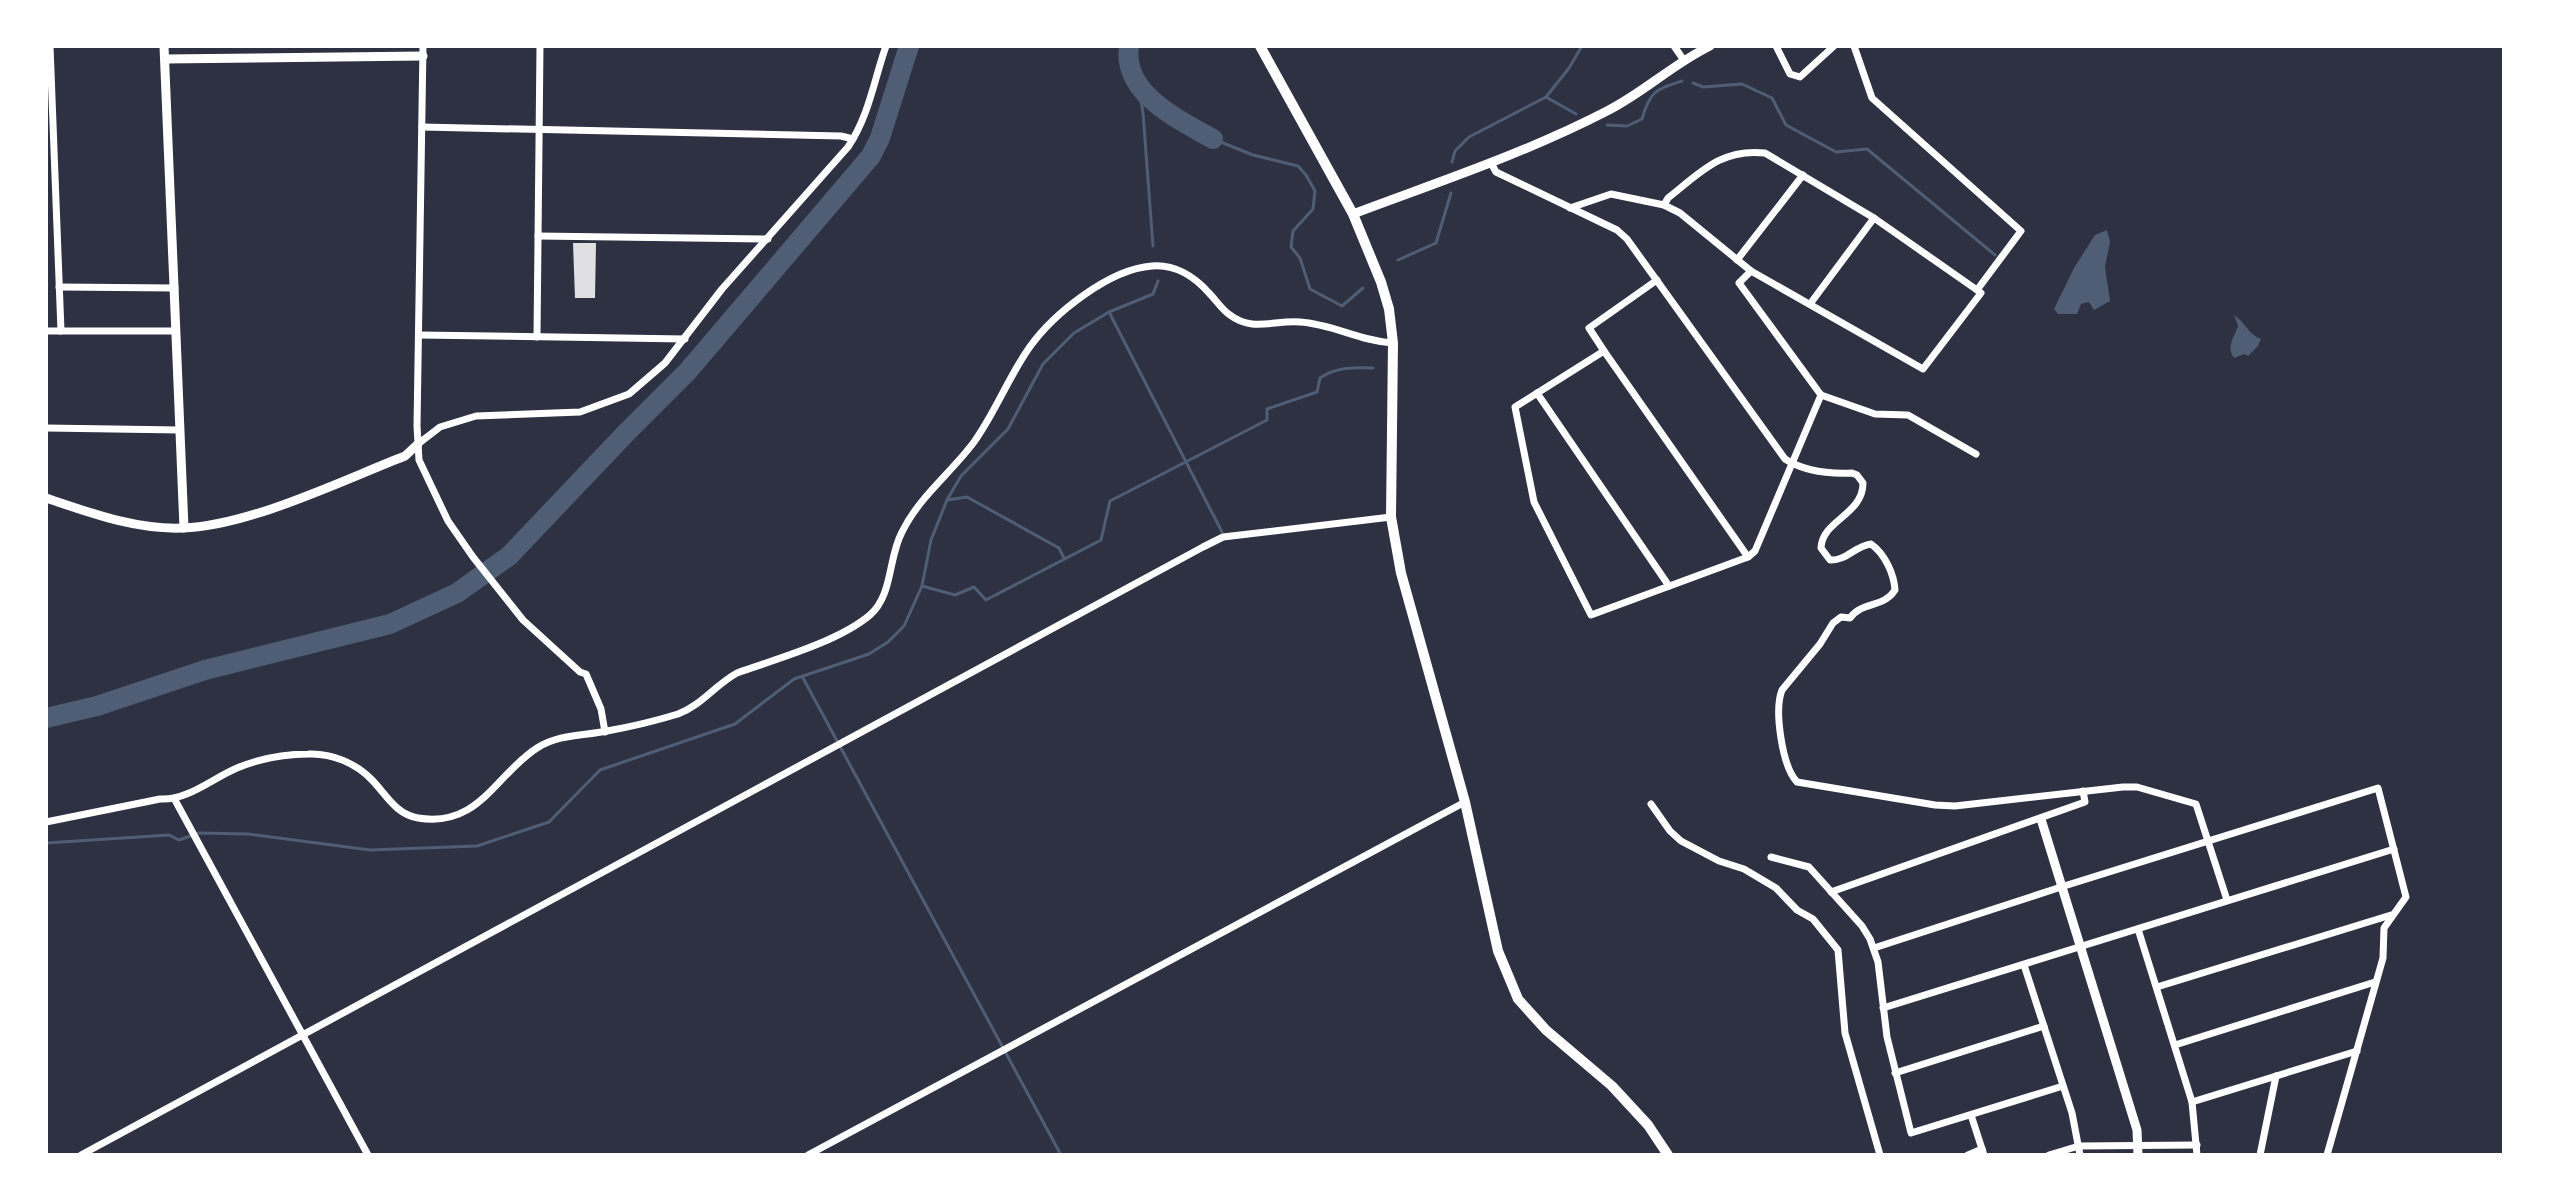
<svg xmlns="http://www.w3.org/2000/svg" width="2550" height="1201" font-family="'Roboto Condensed',sans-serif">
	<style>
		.water { fill: #4f5d75 }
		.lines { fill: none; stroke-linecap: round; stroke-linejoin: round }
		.stream { stroke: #4f5d75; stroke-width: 3 }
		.river { stroke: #4f5d75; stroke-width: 20 }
		.building { fill: #e0e0e3 }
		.minor { stroke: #fff; stroke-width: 7 }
		.tertiary { stroke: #fff; stroke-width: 9 }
		.secondary { stroke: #fff; stroke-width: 10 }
	</style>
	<rect width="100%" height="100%" fill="#2d3142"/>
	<!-- water -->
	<g class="water">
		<polygon points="2107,230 2110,242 2105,267 2110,301 2094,310 2089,302 2081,304 2077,314 2058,314 2054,309 2074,268 2095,235"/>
		<path d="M 2234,315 C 2244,321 2250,336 2261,339 L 2258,346 L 2248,356 L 2244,354 L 2234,358 C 2226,346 2234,338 2238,326 Z"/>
	</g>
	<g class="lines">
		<!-- stream -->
		<g class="stream">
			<polyline points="1693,83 1703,87 1742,84 1772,98 1786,125 1836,152 1867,149 1995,255"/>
			<polyline points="1139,88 1143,113 1153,246"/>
			<polyline points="1546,97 1569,68 1582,46"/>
			<path d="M 1607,125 L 1627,126 L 1642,119 C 1650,91 1655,90 1682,81"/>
			<polyline points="1213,139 1253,155 1298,166 1306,175 1315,191 1313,209 1293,231 1291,247 1300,258 1310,289 1342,306 1363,288"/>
			<polyline points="1452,162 1455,151 1469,137 1546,97 1576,114"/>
			<polyline points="1398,260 1436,243 1451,193"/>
			<polyline points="1109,312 1222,532"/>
			<polyline points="947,500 967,497 1059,548 1064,558"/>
			<path d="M 922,586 L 955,595 L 974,587 L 986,600 L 1101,540 L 1110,501 L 1267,420 L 1267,409 L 1317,392 L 1320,378 C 1336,367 1355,367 1373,368"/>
			<polyline points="803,678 1061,1155"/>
			<polyline points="46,843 169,835 179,840 199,833 248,834 370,850 477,846 549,822 600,770 735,724 794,679 869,654 888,642 904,626 922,586 931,540 947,500 961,476 1008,429 1043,364 1074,333 1109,312 1153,294 1158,281"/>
		</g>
		<!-- river -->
		<g class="river">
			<path d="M 1129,46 C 1122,94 1178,119 1213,139"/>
			<polyline points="46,718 97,706 205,670 390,624 457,593 509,556 626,433 688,371 871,156 880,138 909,46"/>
		</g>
	</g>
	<!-- building -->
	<polygon class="building" points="573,243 596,243 595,298 575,298"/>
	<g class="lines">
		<!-- minor -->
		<g class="minor">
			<polyline points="50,46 61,331"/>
			<polyline points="423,46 417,426 419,460 448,521 473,557 523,620 580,672 586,674 601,709 605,732"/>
			<polyline points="1674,46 1683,59"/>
			<polyline points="1776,46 1790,74 1800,77 1834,46"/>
			<polyline points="422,127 841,136 853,139"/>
			<path d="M 1491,163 L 1496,172 L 1617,230 L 1627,239 L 1785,459 C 1805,472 1829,474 1852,473 L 1857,475 L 1863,483 C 1863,515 1822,520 1821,548 L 1830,560 C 1846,561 1855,546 1871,544 C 1885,554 1894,574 1895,590 C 1884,608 1862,601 1850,618 L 1841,617 L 1833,623 L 1820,644 L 1782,690 C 1774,710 1782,766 1797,782 L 1935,805 L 1955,806 L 2123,787 L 2137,787 L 2196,804 L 2227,900"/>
			<path d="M 1664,205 L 1668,198 C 1700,173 1721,148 1765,153 L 1874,218 L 1977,290"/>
			<polyline points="1570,208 1611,194 1664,205 1680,213 1751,271 1923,369 1981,293 1977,290 2021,231 1872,98 1854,46"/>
			<polyline points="538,236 768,239"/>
			<polyline points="1737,260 1803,175"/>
			<polyline points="1657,280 1589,328 1604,351 1515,407 1534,502 1591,615 1748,557 1755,551 1821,395 1739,283 1751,271"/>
			<polyline points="59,287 175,288"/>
			<polyline points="1810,304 1874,218"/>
			<polyline points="46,331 176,331"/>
			<polyline points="419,335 685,339"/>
			<polyline points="537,337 540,46"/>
			<polyline points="1604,351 1748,557"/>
			<polyline points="1537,393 1669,586"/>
			<polyline points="1821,395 1875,414 1908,415 1976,454"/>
			<polyline points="46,428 180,430"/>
			<path d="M 418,444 L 440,427 L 476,416 L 580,412 L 629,394 L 665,363 L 722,289 L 848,147 C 869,116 874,80 886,46"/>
			<polyline points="175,800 368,1155"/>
			<polyline points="1651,804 1670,831 1681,841 1719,861 1744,869 1776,888 1797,910 1813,919 1838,950 1845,1033 1880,1155"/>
			<path d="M 46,822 L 160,799 C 187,801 213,778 237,768 C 259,759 285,754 308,754 C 332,753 356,763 373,781 C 387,796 396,814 418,818 C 479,828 495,775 537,748 C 559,734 583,736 607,731 C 630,727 655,721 678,714 C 702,705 715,685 737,673 C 776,659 838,642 870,615 C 893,595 888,558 902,532 C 919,497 951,473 974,442 C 995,413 1008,378 1029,348 C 1053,314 1109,269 1152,266 C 1174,264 1194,276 1209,293 C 1216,300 1222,310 1230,315 C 1252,332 1274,320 1300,322 C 1333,324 1359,341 1393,343"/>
			<polyline points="1771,857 1809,867 1862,926 1870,939 1878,962 1887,1037 1911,1133 2063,1086"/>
			<polyline points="1831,892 2085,802 2083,791"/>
			<polyline points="2138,929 2192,1102 2197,1155"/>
			<polyline points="1874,948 2061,887 2378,788 2406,897 2384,928 2383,958 2327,1155"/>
			<polyline points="2024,965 2072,1113 2080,1155"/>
			<polyline points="2157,987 2391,915"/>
			<polyline points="1883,1008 2394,849"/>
			<polyline points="2175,1045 2375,982"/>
			<polyline points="1895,1073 2044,1026"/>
			<polyline points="2192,1102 2357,1051"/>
			<polyline points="1971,1115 1984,1155"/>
			<polyline points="81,1155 1203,547 1223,537 1391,517"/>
			<polyline points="808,1155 1465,802"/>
			<polyline points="1968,1155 1982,1149"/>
			<polyline points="2049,1155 2079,1146 2197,1145"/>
			<polyline points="2260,1155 2276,1076"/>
		</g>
		<!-- tertiary -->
		<g class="tertiary">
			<polyline points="164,46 184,528"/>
			<polyline points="165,59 423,56"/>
			<path d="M 1353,214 C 1438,182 1526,153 1607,111 C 1643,93 1673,64 1710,46"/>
			<path d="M 46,498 C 91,513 136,530 183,528 C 249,526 343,480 405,456 L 418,444"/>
			<polyline points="2041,819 2137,1130 2138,1155"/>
		</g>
		<!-- secondary -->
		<polyline class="secondary" points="1260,46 1353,214 1381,282 1389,309 1393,343 1391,517 1401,573 1465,802 1498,951 1518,999 1546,1030 1612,1086 1648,1125 1668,1155"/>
	</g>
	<!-- border -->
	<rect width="2550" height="1201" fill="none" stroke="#ffffff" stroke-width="96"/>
</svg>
